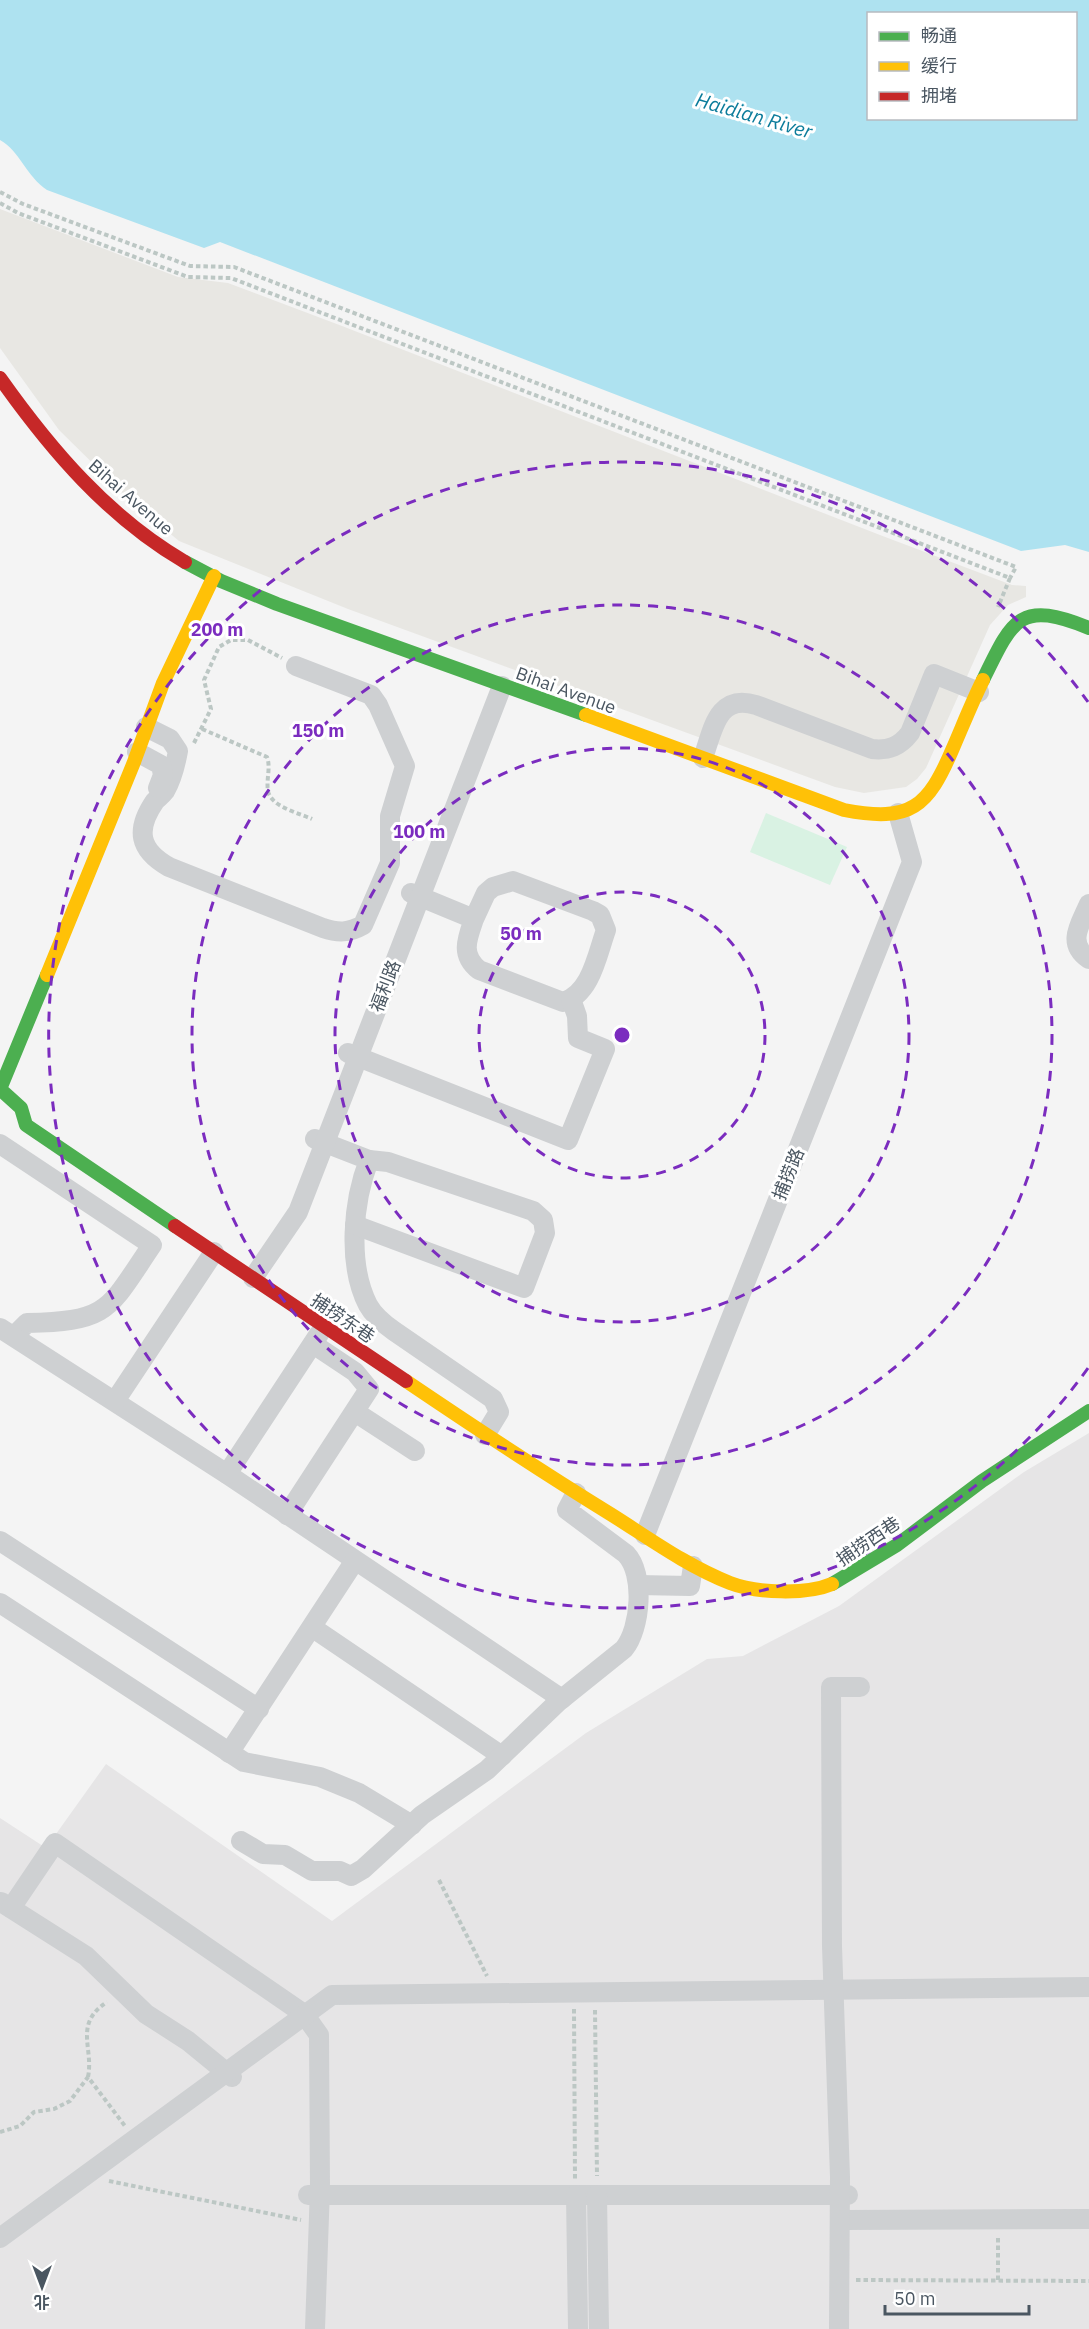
<svg xmlns="http://www.w3.org/2000/svg" width="1089" height="2329" font-family="'IBM Plex Sans','Noto Sans SC',sans-serif">
	<style>
		.commercial { fill: #e8e7e3 }
		.education { fill: #e6e5e6 }
		.green { fill: #d9f2e3 }
		.water { fill: #aee2f0; fill-rule: evenodd }
		.lines { fill: none; stroke-linecap: round; stroke-linejoin: round }
		.path { stroke: #bcc7c4; stroke-width: 4; stroke-dasharray: 4.5 3; stroke-linecap: butt }
		.street { stroke: #ced0d2; stroke-width: 20 }
		.fast { stroke: #4caf50; stroke-width: 14 }
		.slow { stroke: #ffc107; stroke-width: 14 }
		.jam { stroke: #c62828; stroke-width: 14 }
		.ring { fill: none; stroke: #7b2cbf; stroke-width: 3; stroke-dasharray: 10 8 }
		.labels { text-anchor: middle; dominant-baseline: central; stroke-width: 6; stroke-linejoin: round; paint-order: stroke }
		.street-label { font-size: 18px; fill: #4a5661; stroke: #fff }
		.water-label { font-size: 20px; font-style: italic; fill: #0c7c9b; stroke: #fff }
		.centre { fill: #7b2cbf; stroke: #fff; stroke-width: 3 }
		.ring-label { font-size: 18px; text-anchor: middle; font-weight: bold; fill: #7b2cbf; stroke: #fff; stroke-width: 6; stroke-linejoin: round; paint-order: stroke }
	</style>
	<rect width="100%" height="100%" fill="#f4f4f4"/>
	<!-- commercial -->
	<polygon class="commercial" points="0,209 178,277 228,283 342,326 880,535 1012,585 1026,586 1026,597 1008,605 990,625 926,768 917,779 906,787 864,793 835,787 348,609 179,541 130,500 59,430 0,348"/>
	<!-- education -->
	<polygon class="education" points="1089,1433 1089,2329 0,2329 0,1818 46,1848 106,1764 332,1921 586,1733 707,1659 743,1656 839,1606 1024,1472"/>
	<!-- green -->
	<polygon class="green" points="766,813 847,847 830,885 750,852"/>
	<!-- water -->
	<path class="water" d="M 0,0 L 1089,0 L 1089,552 L 1065,545 L 1021,551 L 220,242 L 204,248 L 47,190 C 26,176 20,151 0,140 ZM 868,14 L 1076,14 L 1076,118 L 868,118 Z"/>
	<g class="lines">
		<!-- path -->
		<g class="path">
			<polyline points="0,192 23,204 190,266 234,267 1016,567 1010,578"/>
			<polyline points="0,203 18,213 188,277 231,278 1010,578 998,607"/>
			<path d="M 202,729 L 267,757 C 271,768 266,779 268,791 C 271,807 299,813 312,819"/>
			<polyline points="194,743 211,709 204,680 219,647 231,640 248,640 282,658"/>
			<polyline points="439,1880 487,1976"/>
			<polyline points="574,2009 575,2179"/>
			<polyline points="595,2010 597,2176"/>
			<path d="M 88,2077 C 94,2048 73,2024 107,2002"/>
			<polyline points="0,2132 20,2126 34,2112 54,2109 70,2101 88,2077 125,2126"/>
			<polyline points="109,2181 301,2220"/>
			<polyline points="856,2280 1089,2281"/>
			<polyline points="998,2280 998,2236"/>
		</g>
		<!-- street -->
		<g class="street">
			<path d="M 146,727 L 170,739 L 178,751 C 176,762 171,781 165,791 C 162,795 158,798 155,801 C 135,830 139,850 169,867 L 323,928 C 338,933 349,933 363,925 L 390,863 L 390,816 L 405,766 L 378,705 L 371,695 L 296,666"/>
			<polyline points="137,752 161,765 163,775 158,788"/>
			<path d="M 703,758 C 713,730 717,693 756,705 L 872,749 C 889,751 900,746 910,733 L 934,674 L 979,692"/>
			<path d="M 411,893 L 474,919 C 467,939 460,955 479,970 L 563,1002 C 591,994 597,955 606,930 L 600,915 L 593,911 L 513,881 L 493,887 L 486,893 L 474,919"/>
			<path d="M 1089,904 C 1080,925 1066,943 1089,959"/>
			<polyline points="348,1053 568,1140 605,1049 578,1038 577,1016 571,999"/>
			<path d="M 315,1139 L 369,1160 C 353,1201 347,1264 368,1305 C 374,1316 384,1324 394,1331 L 493,1399 L 499,1412 L 485,1435"/>
			<path d="M 0,1144 L 152,1245 C 108,1310 110,1321 27,1323 L 15,1335"/>
			<polyline points="355,1225 524,1288 545,1233 543,1220 533,1211 388,1162 369,1160"/>
			<polyline points="253,1278 298,1212 502,686"/>
			<polyline points="0,1328 227,1474 562,1699"/>
			<polyline points="115,1401 214,1252"/>
			<polyline points="355,1412 415,1451"/>
			<polyline points="227,1474 319,1334"/>
			<polyline points="287,1515 369,1389 355,1372 313,1344"/>
			<polyline points="645,1535 912,862 898,813"/>
			<polyline points="0,1541 259,1709"/>
			<polyline points="638,1585 690,1586 693,1566"/>
			<polyline points="0,1603 244,1762 320,1777 359,1793 412,1825"/>
			<polyline points="313,1628 502,1756"/>
			<polyline points="229,1753 354,1562"/>
			<path d="M 241,1841 L 263,1854 L 285,1855 L 312,1871 L 340,1871 L 351,1876 L 363,1869 L 422,1815 L 487,1770 L 558,1702 L 624,1649 C 641,1628 645,1574 626,1554 L 567,1510 L 576,1493"/>
			<polyline points="1,1902 86,1956 146,2014 188,2041 232,2077"/>
			<polyline points="11,1908 55,1843 304,2014 319,2035 320,2188 315,2329"/>
			<polyline points="308,2195 848,2195"/>
			<polyline points="576,2195 578,2329"/>
			<polyline points="597,2195 599,2329"/>
			<polyline points="841,2220 1089,2219"/>
			<polyline points="0,2238 332,1995 1089,1987"/>
			<polyline points="839,2329 840,2177 832,1946 831,1687 860,1687"/>
		</g>
		<!-- fast -->
		<g class="fast">
			<polyline points="185,562 221,581 277,604 586,715"/>
			<path d="M 983,680 C 1013,618 1020,600 1089,628"/>
			<polyline points="47,975 0,1089 21,1108 26,1125 175,1226"/>
			<polyline points="832,1584 897,1545 982,1481 1089,1411"/>
		</g>
		<!-- slow -->
		<g class="slow">
			<path d="M 586,715 L 844,810 C 911,823 928,807 953,748 C 963,725 972,702 983,680"/>
			<polyline points="47,975 134,762 163,683 214,576"/>
			<path d="M 406,1381 C 474,1427 542,1472 612,1515 C 650,1539 687,1566 730,1583 C 756,1593 806,1595 832,1584"/>
		</g>
		<!-- jam -->
		<g class="jam">
			<path d="M 0,378 C 51,450 108,517 185,562"/>
			<polyline points="175,1226 406,1381"/>
		</g>
	</g>
	<!-- distance rings -->
	<g class="ring">
		<circle cx="622" cy="1035" r="143"/>
		<circle cx="622" cy="1035" r="287"/>
		<circle cx="622" cy="1035" r="430"/>
		<path d="M1088 1368A573 573 0 1 1 1088 702"/>
	</g>
	<g class="labels">
		<!-- street labels -->
		<g class="street-label">
			<text transform="translate(131 497) rotate(41)">Bihai Avenue</text>
			<text transform="translate(566 690) rotate(20)">Bihai Avenue</text>
			<text transform="translate(385 986) rotate(-69)">福利路</text>
			<text transform="translate(788 1174) rotate(-68)">捕捞路</text>
			<text transform="translate(343 1318) rotate(34)">捕捞东巷</text>
			<text transform="translate(868 1541) rotate(-34)">捕捞西巷</text>
		</g>
		<!-- water labels -->
		<g class="water-label">
			<text transform="translate(754 115) rotate(16)">Haidian River</text>
		</g>
	</g>
	<circle cx="622" cy="1035" r="9" class="centre"/>
	<g class="ring-label">
		<text x="217" y="636">200 m</text>
		<text x="318" y="737">150 m</text>
		<text x="419" y="838">100 m</text>
		<text x="521" y="940">50 m</text>
	</g>
	<!-- legend -->
	<rect x="867" y="12" width="210" height="108" fill="#ffffff" stroke="#b7bbc0" stroke-width="1.5"/>
	<rect x="879" y="32" width="30" height="9" fill="#4caf50" stroke="#b7bbc0" stroke-width="1.5"/>
	<text x="921" y="42" font-size="18" fill="#4a5661">畅通</text>
	<rect x="879" y="62" width="30" height="9" fill="#ffc107" stroke="#b7bbc0" stroke-width="1.5"/>
	<text x="921" y="72" font-size="18" fill="#4a5661">缓行</text>
	<rect x="879" y="92" width="30" height="9" fill="#c62828" stroke="#b7bbc0" stroke-width="1.5"/>
	<text x="921" y="102" font-size="18" fill="#4a5661">拥堵</text>
	<!-- north arrow -->
	<g transform="translate(42 2287) rotate(180)" stroke="#ffffff" stroke-width="4.5" paint-order="stroke">
	<path d="M0-4.5L10 22L0 15L-10 22Z" fill="#4a5661"/>
	<text y="-9" font-size="16" font-weight="bold" text-anchor="middle" fill="#4a5661">北</text>
	</g>
	<!-- scale -->
	<path d="M885 2305v9h144v-9" fill="none" stroke="#4a5661" stroke-width="3"/>
	<text x="894" y="2305" font-size="18" fill="#4a5661" stroke="#ffffff" stroke-width="4.5" paint-order="stroke">50 m</text>
</svg>
